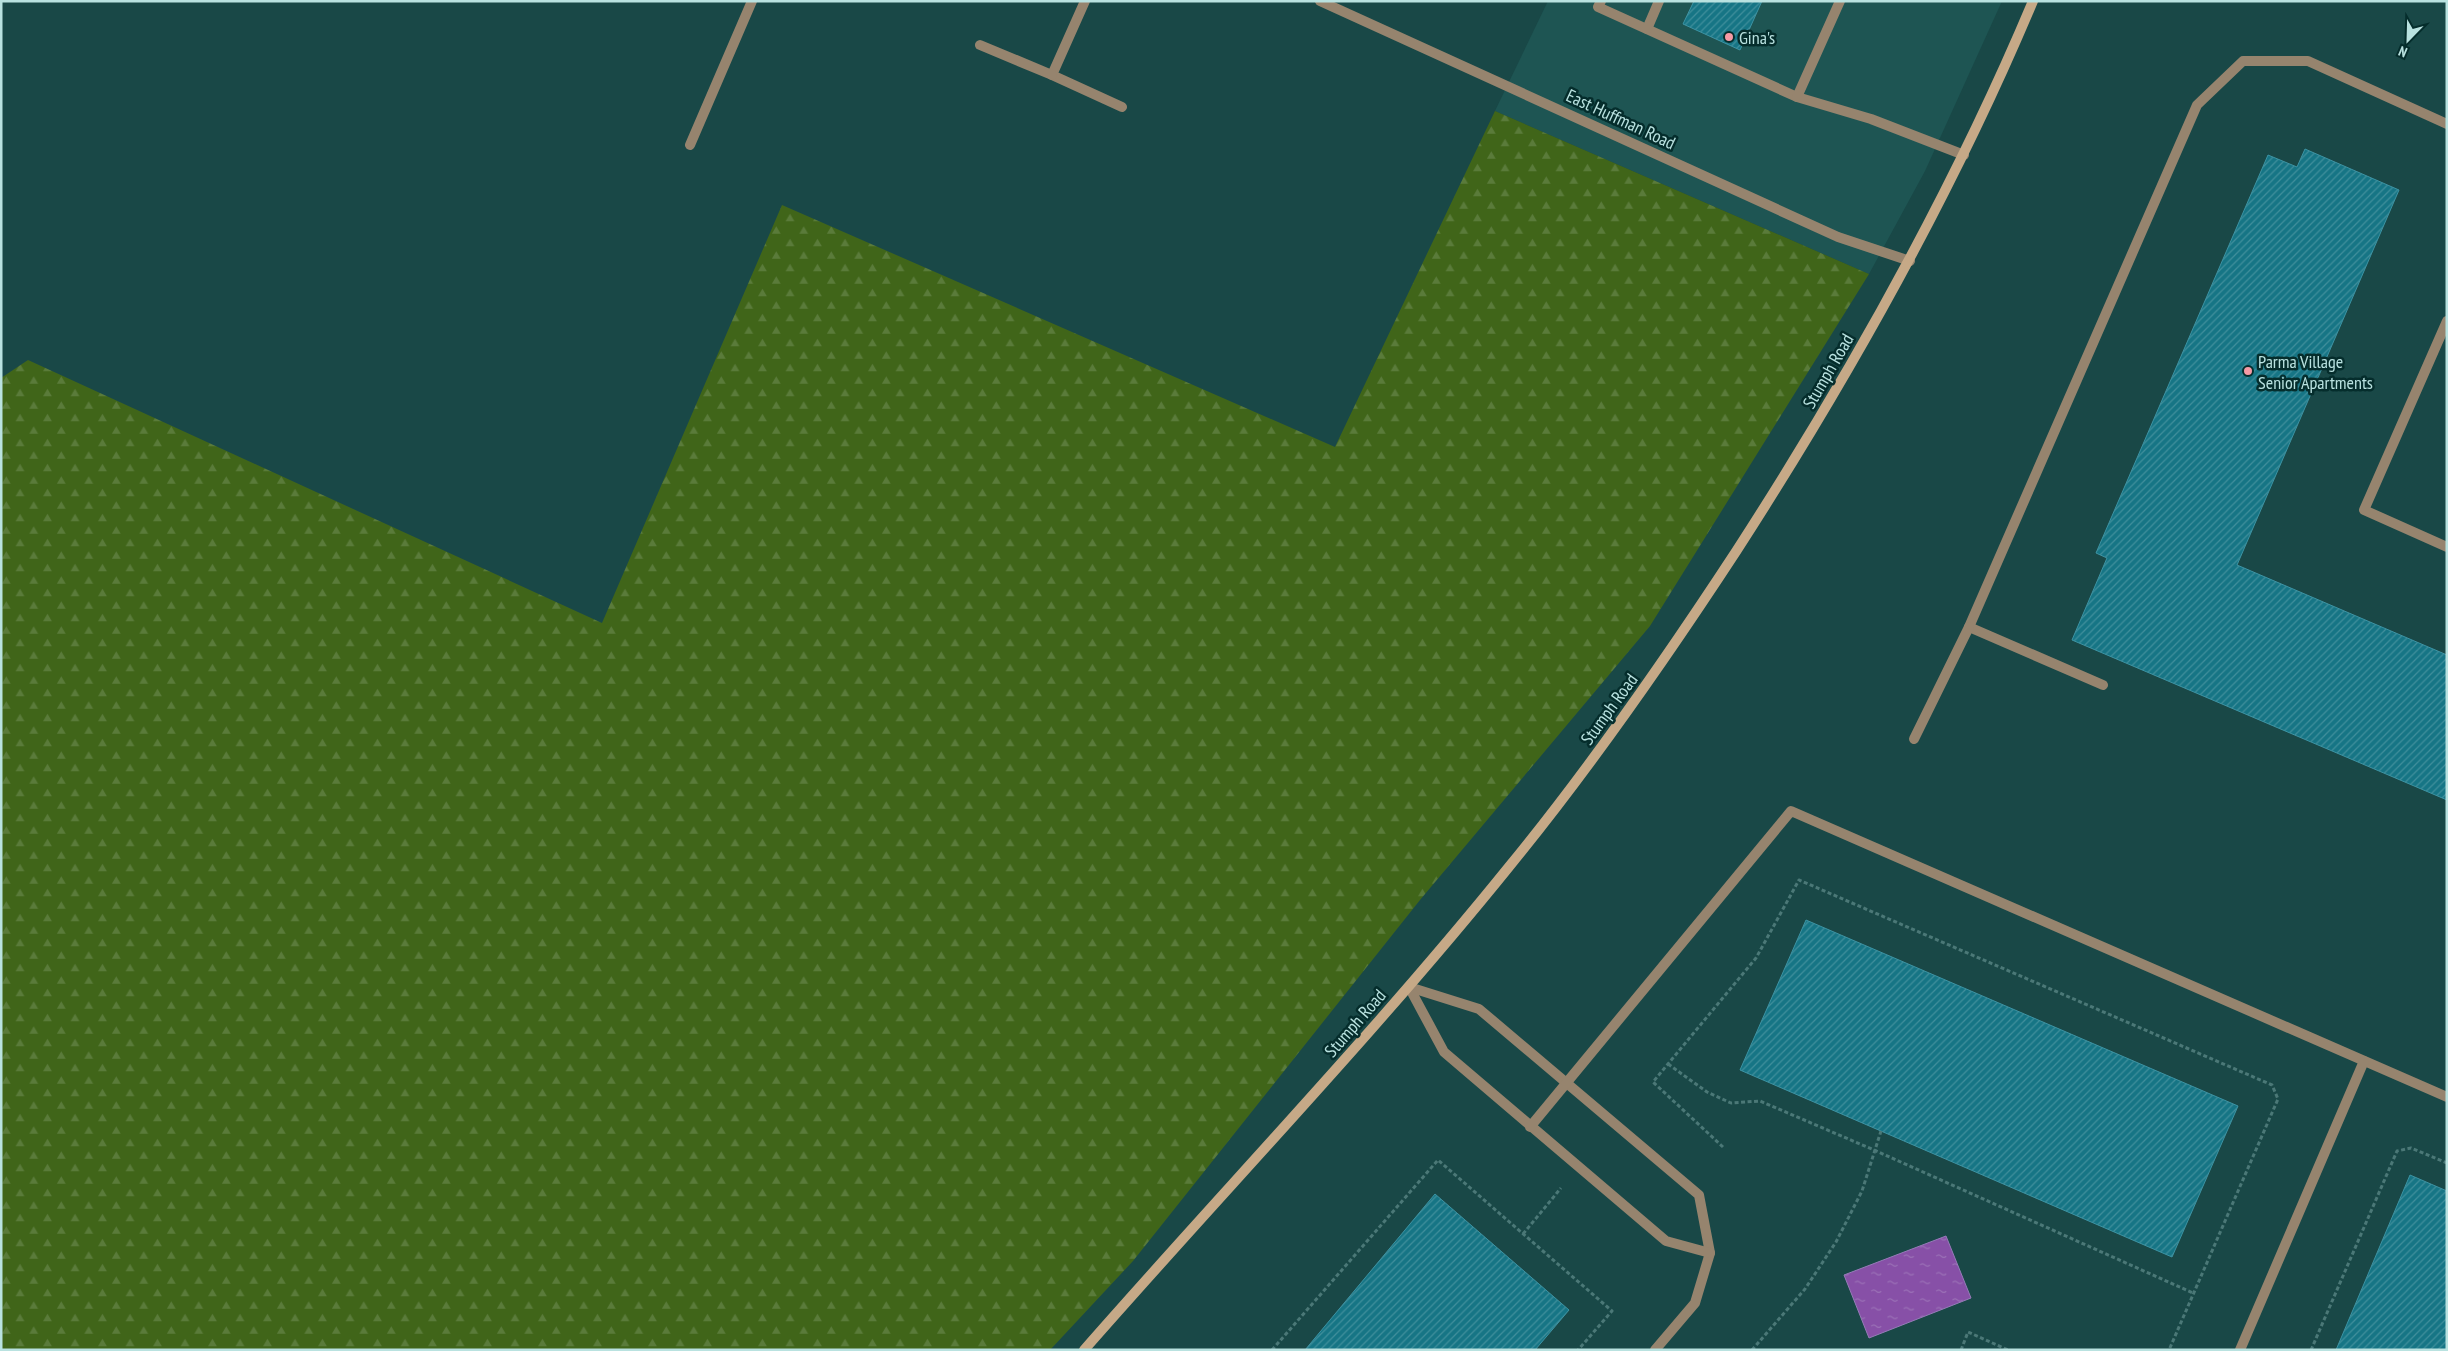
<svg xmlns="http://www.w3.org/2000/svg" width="2448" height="1351" font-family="'PT Sans Narrow',sans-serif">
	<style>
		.built { fill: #1e5553 }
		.forest { fill: url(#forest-firs) }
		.water { fill: url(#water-ripples); stroke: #967cb8 }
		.building { fill: url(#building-hatch); stroke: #3d93a3 }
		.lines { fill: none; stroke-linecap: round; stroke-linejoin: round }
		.path { stroke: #4b7877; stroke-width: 3; stroke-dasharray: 4 2.5; stroke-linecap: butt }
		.lane { stroke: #96846e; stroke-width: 10 }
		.street { stroke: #96846e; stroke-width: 10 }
		.secondary { stroke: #c6a987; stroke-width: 10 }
		.poi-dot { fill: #f49aa5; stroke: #052d2c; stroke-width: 2 }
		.labels { text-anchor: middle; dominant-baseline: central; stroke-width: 5; stroke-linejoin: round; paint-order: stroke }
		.poi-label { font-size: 18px; fill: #b9e2e0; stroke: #052d2c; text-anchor: start }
		.street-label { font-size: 18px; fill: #b9e2e0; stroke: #052d2c }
	</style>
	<defs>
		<pattern id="forest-firs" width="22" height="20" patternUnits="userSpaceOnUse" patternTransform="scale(1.25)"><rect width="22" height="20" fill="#406519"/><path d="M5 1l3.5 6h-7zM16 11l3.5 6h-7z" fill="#5a7b3a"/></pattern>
		<pattern id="water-ripples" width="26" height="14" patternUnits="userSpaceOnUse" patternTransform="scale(1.25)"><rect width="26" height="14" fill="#8750a7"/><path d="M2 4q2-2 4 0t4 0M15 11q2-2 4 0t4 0" fill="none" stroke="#9b71b7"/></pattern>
		<pattern id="building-hatch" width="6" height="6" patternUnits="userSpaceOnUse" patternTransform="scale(1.25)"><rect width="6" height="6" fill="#167585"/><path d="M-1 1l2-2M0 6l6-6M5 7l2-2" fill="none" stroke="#408f9c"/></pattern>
	</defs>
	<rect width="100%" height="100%" fill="#194847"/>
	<!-- built -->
	<polygon class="built" points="1548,1 2002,1 1925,171 1869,274 1495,111"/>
	<!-- forest -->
	<polygon class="forest" points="1495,111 1869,274 1650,626 1420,900 1133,1261 1050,1350 1,1350 1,378 28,360 602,623 782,205 1335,447"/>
	<!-- water -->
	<polygon class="water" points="1946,1236 1971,1298 1869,1338 1844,1275"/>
	<!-- building -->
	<g class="building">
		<polygon points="1694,1 1762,1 1740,50 1683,24"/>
		<polygon points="2305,149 2399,190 2237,565 2447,655 2447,800 2072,640 2107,558 2096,553 2268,155 2297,167"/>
		<polygon points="1806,920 2238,1106 2172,1257 1740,1070"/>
		<polygon points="2410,1175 2447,1191 2447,1350 2336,1350"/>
		<polygon points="1435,1194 1569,1310 1535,1350 1305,1350"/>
	</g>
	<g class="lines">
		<!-- path -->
		<g class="path">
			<polyline points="1668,1064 1707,1092 1731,1103 1760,1101 1874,1150 2193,1293"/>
			<polyline points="1723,1147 1653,1082 1756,958 1799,880 2272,1085 2278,1099 2169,1350"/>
			<polyline points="1523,1234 1561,1188"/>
			<polyline points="1272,1350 1438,1160 1612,1311 1578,1350"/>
			<polyline points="1752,1350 1805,1289 1836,1242 1862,1191 1881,1131"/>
			<polyline points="1961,1350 1968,1332 2008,1350"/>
			<polyline points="2311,1350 2397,1151 2411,1148 2447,1163"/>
		</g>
		<!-- lane -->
		<g class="lane">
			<polyline points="1085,1 1052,75 1122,107"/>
			<polyline points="1601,1 1598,7 1797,97"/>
			<polyline points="1840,1 1797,97 1871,119 1964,155"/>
			<polyline points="1647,29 1659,1"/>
			<polyline points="980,45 1052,75"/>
			<polyline points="690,145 752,1"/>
			<polyline points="2447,321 2364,510 2447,547"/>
			<polyline points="2103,685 1969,627 2197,105 2243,61 2308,61 2447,124"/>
			<polyline points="1914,739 1969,627"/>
			<polyline points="1409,987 1479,1009 1699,1195 1710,1253 1695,1303 1655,1350"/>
			<polyline points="1409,987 1444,1052 1666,1241 1710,1253"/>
			<polyline points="1530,1127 1791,811 2447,1097"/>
			<polyline points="2240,1350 2364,1061"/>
		</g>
		<!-- street -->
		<polyline class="street" points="1320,1 1838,237 1910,261"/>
		<!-- secondary -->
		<path class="secondary" d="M 1084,1350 C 1225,1189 1373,1035 1508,868 C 1591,767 1665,660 1737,550 C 1850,375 1952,194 2033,1"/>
	</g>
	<!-- markers -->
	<g class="poi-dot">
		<circle cx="1729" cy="37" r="5"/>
		<circle cx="2248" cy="371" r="5"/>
	</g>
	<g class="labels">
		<!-- poi labels -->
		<g class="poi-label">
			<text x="1739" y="37">Gina's</text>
			<text x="2258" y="361">Parma Village<tspan x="2258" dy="21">Senior Apartments</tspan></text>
		</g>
		<!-- street labels -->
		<g class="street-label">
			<text transform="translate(1621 119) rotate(25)">East Huffman Road</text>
			<text transform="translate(1828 371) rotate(-60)">Stumph Road</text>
			<text transform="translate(1609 709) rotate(-54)">Stumph Road</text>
			<text transform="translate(1355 1023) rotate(-49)">Stumph Road</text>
		</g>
	</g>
	<!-- border -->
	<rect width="2448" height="1351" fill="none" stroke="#b9e2e0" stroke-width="5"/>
	<!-- north arrow -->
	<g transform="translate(2408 40) rotate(203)" stroke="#052d2c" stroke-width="4" paint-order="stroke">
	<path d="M0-4L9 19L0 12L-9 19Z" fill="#b9e2e0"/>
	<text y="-8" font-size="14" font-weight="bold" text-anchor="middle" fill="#b9e2e0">N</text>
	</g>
</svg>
